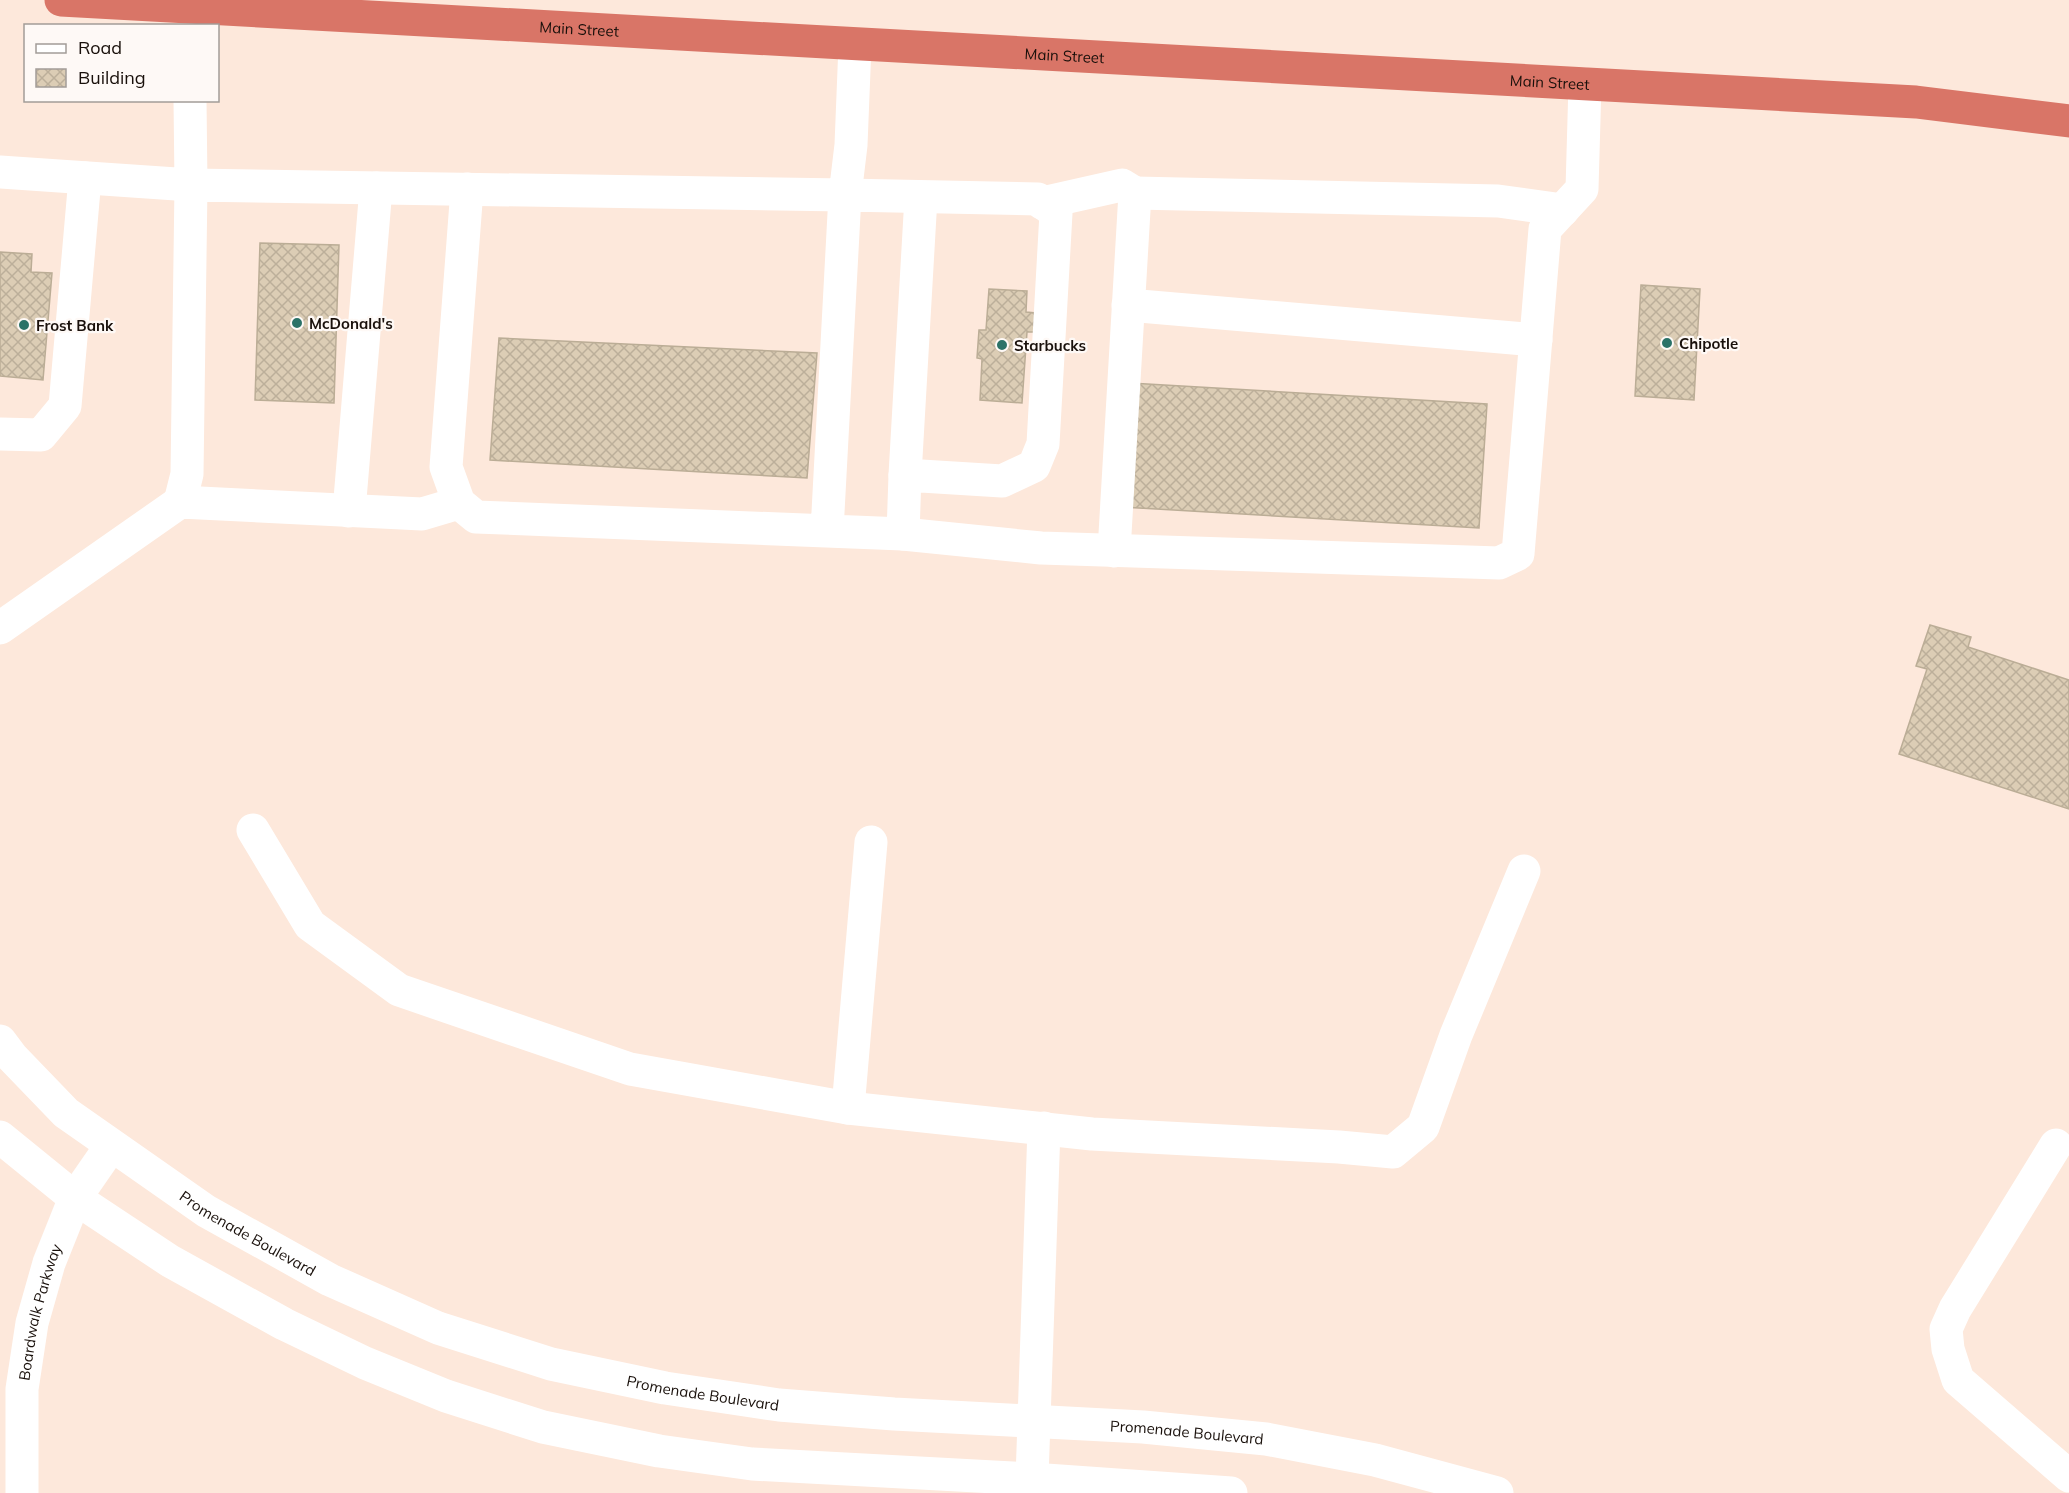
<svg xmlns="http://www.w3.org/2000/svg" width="2069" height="1493" font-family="Mulish,sans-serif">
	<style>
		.building { fill: url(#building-cross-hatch); stroke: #bbad96; stroke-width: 1.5 }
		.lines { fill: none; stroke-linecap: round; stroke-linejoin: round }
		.minor { stroke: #fff; stroke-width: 33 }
		.highway { stroke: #d97567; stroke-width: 33 }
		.poi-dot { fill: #2b7268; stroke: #fef9f6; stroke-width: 2 }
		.labels { text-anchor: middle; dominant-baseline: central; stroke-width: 4.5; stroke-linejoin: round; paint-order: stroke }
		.street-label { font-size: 15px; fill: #19100b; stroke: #fef9f6 }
		.poi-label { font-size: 15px; font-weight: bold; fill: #19100b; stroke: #fef9f6; text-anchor: start }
	</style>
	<defs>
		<pattern id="building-cross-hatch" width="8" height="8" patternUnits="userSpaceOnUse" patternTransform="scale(1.5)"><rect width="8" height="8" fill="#dccdb5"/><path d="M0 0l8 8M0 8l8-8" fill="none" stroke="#bcaf9a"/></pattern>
	</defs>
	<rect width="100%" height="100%" fill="#fde8db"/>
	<!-- building -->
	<g class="building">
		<polygon points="260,243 339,245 334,403 255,400"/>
		<polygon points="0,252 32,254 31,272 52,273 43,380 0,376"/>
		<polygon points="1641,285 1700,289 1694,400 1635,396"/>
		<polygon points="989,289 1027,291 1026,312 1036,313 1034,332 1027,332 1022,403 980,400 982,359 977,358 979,330 986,330"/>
		<polygon points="499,338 817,353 807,478 490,460"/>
		<polygon points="1130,383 1487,404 1479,528 1122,507"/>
		<polygon points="1930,625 1971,637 1968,647 2069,680 2069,809 1899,754 1927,669 1916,666"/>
	</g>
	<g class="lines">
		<!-- minor -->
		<g class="minor">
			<polyline points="0,172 191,185 190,100"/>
			<polyline points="467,189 446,467 459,503 476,517 903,534 905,475 1002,481 1034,466 1043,444 1056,213 1038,199 845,195 827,531"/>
			<polyline points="1135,193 1498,201 1563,210"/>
			<polyline points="1042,203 1122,185 1135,193 1114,551"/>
			<polyline points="1128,305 1536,340"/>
			<polyline points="0,434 41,435 65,406 85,178"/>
			<polyline points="905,475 921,197"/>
			<polyline points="180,502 187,474 191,185 845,195 851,145 855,45"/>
			<polyline points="349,511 376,188"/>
			<polyline points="903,534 1041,548 1499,563 1518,554 1545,229 1582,189 1585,84"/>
			<polyline points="0,628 180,502 422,514 459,503"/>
			<polyline points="253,830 310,925 399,990 630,1069 848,1108 1092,1134 1339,1147 1393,1152 1423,1127 1456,1035 1524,871"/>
			<path id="s1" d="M 0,1041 L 12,1057 L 66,1113 L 206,1211 L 330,1280 L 438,1328 L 551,1364 L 665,1388 L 779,1405 L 894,1414 L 1143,1427 L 1266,1439 L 1375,1460 L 1497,1493"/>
			<polyline points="848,1108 871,842"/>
			<polyline points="0,1137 75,1198 170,1261 284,1324 365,1363 446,1396 543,1427 659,1451 752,1464 1032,1479 1231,1493"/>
			<polyline points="2056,1145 1955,1309 1946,1329 1948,1349 1958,1380 2069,1476"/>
			<polyline points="1032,1479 1044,1128"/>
			<path id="s2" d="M 22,1493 L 22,1389 L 32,1323 L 49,1263 L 75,1198 L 111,1146"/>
		</g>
		<!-- highway -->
		<path class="highway" id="s3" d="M 61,0 L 1916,102 L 2069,121"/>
	</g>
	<!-- markers -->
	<g class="poi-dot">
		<circle cx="297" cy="323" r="6"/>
		<circle cx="24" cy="325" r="6"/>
		<circle cx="1667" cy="343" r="6"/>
		<circle cx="1002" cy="345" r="6"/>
	</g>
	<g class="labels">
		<!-- street labels -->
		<g class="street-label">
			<text stroke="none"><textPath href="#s3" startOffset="519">Main Street</textPath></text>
			<text stroke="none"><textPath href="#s3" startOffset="1005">Main Street</textPath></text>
			<text stroke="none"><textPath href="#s3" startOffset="1491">Main Street</textPath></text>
			<text stroke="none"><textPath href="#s1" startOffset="316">Promenade Boulevard</textPath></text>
			<text stroke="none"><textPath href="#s2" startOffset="183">Boardwalk Parkway</textPath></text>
			<text stroke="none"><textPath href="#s1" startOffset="802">Promenade Boulevard</textPath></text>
			<text stroke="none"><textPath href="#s1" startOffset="1288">Promenade Boulevard</textPath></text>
		</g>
		<!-- poi labels -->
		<g class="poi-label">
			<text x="309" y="323">McDonald's</text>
			<text x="36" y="325">Frost Bank</text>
			<text x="1679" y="343">Chipotle</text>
			<text x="1014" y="345">Starbucks</text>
		</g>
	</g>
	<!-- legend -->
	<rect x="24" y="24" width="195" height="78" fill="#fef9f6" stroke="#a29c98" stroke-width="1.5"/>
	<rect x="36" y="44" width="30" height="9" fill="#ffffff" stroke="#a29c98" stroke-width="1.5"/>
	<text x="78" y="54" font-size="18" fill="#19100b">Road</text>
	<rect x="36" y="69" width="30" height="18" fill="url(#building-cross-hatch)" stroke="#a29c98" stroke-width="1.5"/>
	<text x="78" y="84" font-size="18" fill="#19100b">Building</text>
</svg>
